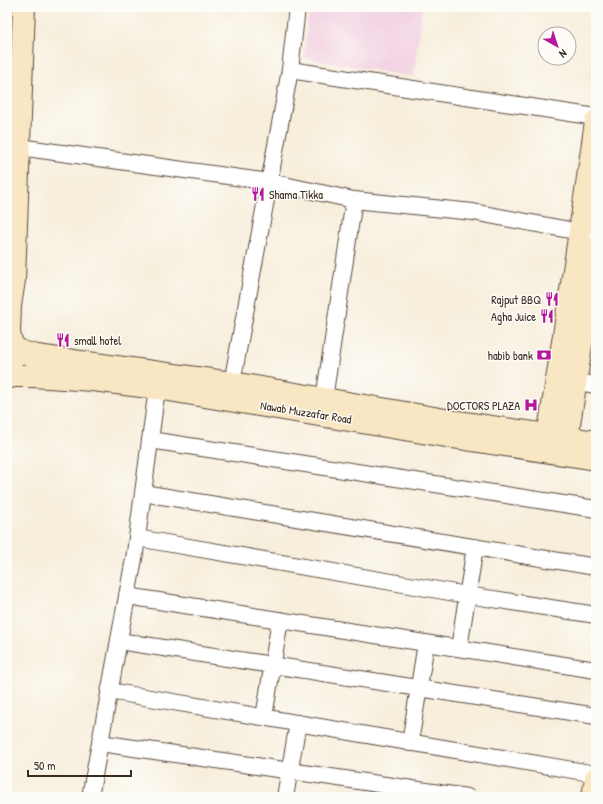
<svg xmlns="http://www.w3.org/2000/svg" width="603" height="804" font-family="'Patrick Hand',sans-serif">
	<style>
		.built { fill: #f2cfe1 }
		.green { fill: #b9cc6f; stroke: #7a7b46 }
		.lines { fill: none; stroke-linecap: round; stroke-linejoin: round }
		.street-casing { stroke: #57473a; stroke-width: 18 }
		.secondary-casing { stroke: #57473a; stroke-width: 24 }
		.street { stroke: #fff; stroke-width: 16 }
		.secondary { stroke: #f9e7c3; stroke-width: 22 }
		.labels { text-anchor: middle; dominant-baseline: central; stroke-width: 3; stroke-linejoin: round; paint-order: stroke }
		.poi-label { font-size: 12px; fill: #3b2a1e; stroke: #fdfcf7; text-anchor: end }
		.street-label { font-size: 12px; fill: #3b2a1e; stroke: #fdfcf7 }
	</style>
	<rect width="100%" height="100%" fill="#fdfcf7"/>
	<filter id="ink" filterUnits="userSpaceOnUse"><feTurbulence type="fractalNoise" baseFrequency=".025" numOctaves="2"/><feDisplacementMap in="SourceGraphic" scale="8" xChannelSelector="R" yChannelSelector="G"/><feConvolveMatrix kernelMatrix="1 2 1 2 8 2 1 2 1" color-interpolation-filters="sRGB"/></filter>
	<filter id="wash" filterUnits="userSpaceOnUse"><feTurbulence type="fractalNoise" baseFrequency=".012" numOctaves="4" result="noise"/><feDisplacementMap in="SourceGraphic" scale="16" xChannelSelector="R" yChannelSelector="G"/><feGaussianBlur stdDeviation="0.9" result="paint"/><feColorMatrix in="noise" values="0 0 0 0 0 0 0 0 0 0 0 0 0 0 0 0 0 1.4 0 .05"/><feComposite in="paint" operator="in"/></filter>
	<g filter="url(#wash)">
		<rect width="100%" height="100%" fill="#f7eedc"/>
		<!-- built -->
		<polygon class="built" points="309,7 422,7 414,77 304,58"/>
		<!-- green -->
		<polygon class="green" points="7,7 13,7 12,121 7,121"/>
	</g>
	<g filter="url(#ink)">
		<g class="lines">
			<defs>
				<g id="street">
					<polyline points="290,70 596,117"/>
					<polyline points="19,147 270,182 354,200 473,212 580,232 596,239"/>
					<polyline points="566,380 596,385"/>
					<polyline points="232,383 290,70 297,7"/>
					<polyline points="324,399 354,200"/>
					<polyline points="150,440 596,509"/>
					<polyline points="143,493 596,567"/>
					<polyline points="137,538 467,595 596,615"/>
					<polyline points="127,596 596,670"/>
					<polyline points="119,641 596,716"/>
					<polyline points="459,648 475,547"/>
					<polyline points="109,691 596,774"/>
					<polyline points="264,717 280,620"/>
					<polyline points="100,743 467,797"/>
					<polyline points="410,743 426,643"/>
					<polyline points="90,797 135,553 157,388"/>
					<polyline points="285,797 298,723"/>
				</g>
				<g id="secondary">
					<polyline points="7,343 22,352 37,356 232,383 457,422 596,442"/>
					<polyline points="15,356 9,333 10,306 14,280 24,7"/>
					<polyline points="7,378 14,376 33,376 93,380 157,388 446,436 596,459"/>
					<path d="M 546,450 C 563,340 581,231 596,121"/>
					<polyline points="565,451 596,247"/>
					<polyline points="593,797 596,778"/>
				</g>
			</defs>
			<!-- street casing -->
			<use href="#street" class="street-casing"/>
			<!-- secondary casing -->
			<use href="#secondary" class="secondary-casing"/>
			<!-- street -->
			<use href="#street" class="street"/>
			<!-- secondary -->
			<use href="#secondary" class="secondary"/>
		</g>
	</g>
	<!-- icons -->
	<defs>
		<symbol id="restaurant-bare" viewBox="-9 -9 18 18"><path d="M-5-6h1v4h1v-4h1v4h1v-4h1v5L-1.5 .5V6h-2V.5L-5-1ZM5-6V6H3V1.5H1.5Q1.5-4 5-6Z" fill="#b5179e" stroke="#fdfcf7" stroke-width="2.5" paint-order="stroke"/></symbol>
		<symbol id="bank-bare" viewBox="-9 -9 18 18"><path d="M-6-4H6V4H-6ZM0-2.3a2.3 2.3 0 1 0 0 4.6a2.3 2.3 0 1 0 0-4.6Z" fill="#b5179e" stroke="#fdfcf7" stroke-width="2.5" paint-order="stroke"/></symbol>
		<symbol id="hospital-bare" viewBox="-9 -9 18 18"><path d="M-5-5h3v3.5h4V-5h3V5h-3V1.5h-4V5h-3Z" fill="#b5179e" stroke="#fdfcf7" stroke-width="2.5" paint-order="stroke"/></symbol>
	</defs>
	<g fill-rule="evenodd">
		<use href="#restaurant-bare" x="248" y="184" width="20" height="20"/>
		<use href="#restaurant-bare" x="542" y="289" width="20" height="20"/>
		<use href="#restaurant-bare" x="537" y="306" width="20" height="20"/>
		<use href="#restaurant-bare" x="53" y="330" width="20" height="20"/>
		<use href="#bank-bare" x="534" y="345" width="20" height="20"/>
		<use href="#hospital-bare" x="521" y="395" width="20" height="20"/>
	</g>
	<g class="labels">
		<!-- poi labels -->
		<g class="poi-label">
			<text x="269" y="194" text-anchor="start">Shama Tikka</text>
			<text x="541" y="299">Rajput BBQ</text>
			<text x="536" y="316">Agha Juice</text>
			<text x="74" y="340" text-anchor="start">small hotel</text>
			<text x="533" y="355">habib bank</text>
			<text x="520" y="405">DOCTORS PLAZA</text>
		</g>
		<!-- street labels -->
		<g class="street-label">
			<text transform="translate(306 412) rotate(9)">Nawab Muzzafar Road</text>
		</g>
	</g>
	<!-- margin -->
	<rect width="603" height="804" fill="none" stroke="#fdfcf7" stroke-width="24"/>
	<!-- north arrow -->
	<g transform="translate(557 46) rotate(141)"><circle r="19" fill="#fdfcf7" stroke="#afa8a0"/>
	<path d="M0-3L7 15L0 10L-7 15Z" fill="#b5179e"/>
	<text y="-6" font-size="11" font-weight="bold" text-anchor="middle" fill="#3b2a1e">N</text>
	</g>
	<!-- scale -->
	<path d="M28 770v6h103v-6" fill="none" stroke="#3b2a1e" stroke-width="2"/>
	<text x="34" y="770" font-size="12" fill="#3b2a1e" stroke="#fdfcf7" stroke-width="3" paint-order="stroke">50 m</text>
</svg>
